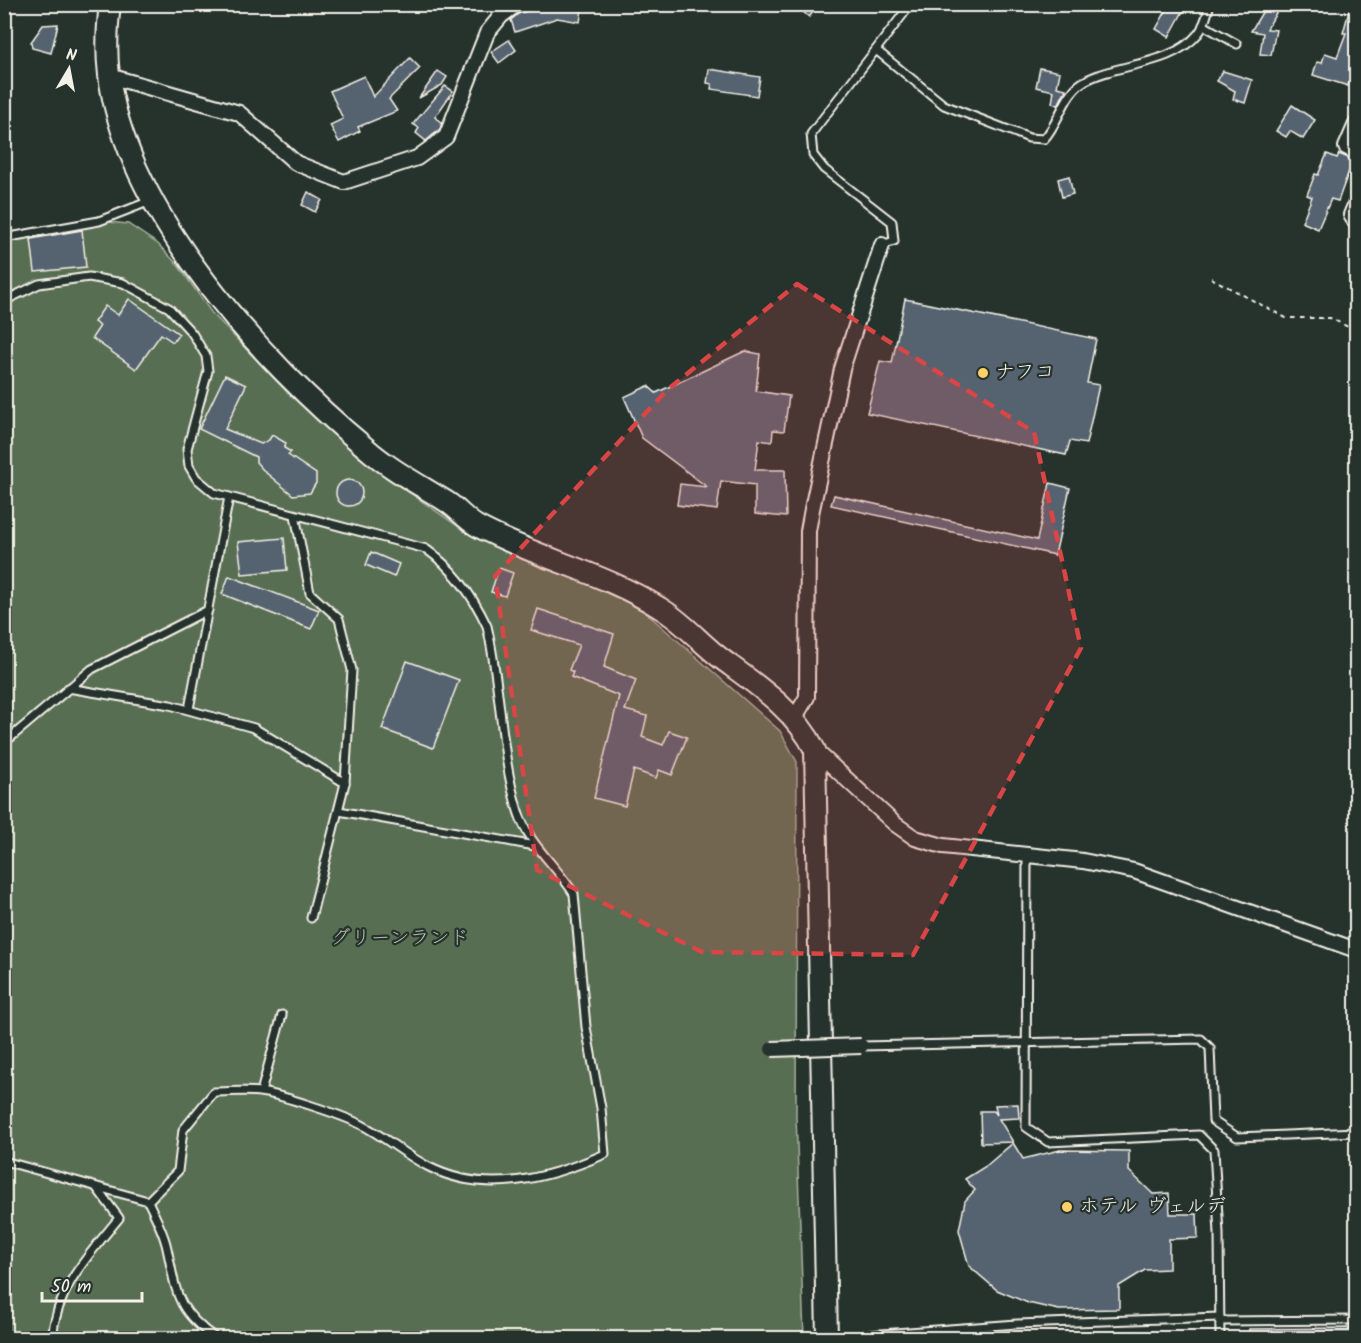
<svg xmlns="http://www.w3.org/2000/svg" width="1361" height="1343" font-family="Kalam,'Klee One',sans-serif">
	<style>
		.green { fill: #586e52; stroke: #a6b09d; stroke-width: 1.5 }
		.building { fill: #55626f; stroke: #f4f1e8; stroke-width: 1.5 }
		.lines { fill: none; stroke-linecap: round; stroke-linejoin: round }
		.lane-casing { stroke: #f4f1e8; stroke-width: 11 }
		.street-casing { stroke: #f4f1e8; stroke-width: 18 }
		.secondary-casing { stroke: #f4f1e8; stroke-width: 24 }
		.path { stroke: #f4f1e8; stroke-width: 2; stroke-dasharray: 4.5 4.5; stroke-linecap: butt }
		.lane { stroke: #26332d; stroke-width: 7 }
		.street { stroke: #26332d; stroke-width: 14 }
		.secondary { stroke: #26332d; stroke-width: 20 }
		.street-bridge-casing { stroke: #f4f1e8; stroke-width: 18; stroke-linecap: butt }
		.street-bridge { stroke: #26332d; stroke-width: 14 }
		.marked { fill: #da4645; fill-opacity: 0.2; stroke: #da4645; stroke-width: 4.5; stroke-dasharray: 12 8; stroke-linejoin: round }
		.poi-dot { fill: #ffd166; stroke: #26332d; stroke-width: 2 }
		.labels { text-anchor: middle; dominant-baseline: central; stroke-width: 4.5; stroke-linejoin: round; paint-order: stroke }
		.poi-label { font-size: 20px; fill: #f4f1e8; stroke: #26332d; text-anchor: start }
		.park-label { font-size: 20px; fill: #b6bdac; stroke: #26332d }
	</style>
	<rect width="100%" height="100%" fill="#26332d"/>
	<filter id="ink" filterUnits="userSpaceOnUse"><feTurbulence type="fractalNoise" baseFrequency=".0167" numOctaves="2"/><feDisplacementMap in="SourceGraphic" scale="12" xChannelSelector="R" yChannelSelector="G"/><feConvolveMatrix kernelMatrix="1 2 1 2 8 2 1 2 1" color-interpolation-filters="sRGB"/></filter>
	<g filter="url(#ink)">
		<!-- green -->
		<polygon class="green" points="99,221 128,224 158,244 178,265 211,312 248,351 289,394 360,458 472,536 542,568 601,587 643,610 780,731 797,762 796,1116 804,1338 5,1338 5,238"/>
		<!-- building -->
		<g class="building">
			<polygon points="548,4 582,9 580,22 557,18 515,32 511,20 518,14"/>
			<polygon points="794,4 820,4 809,17"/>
			<polygon points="1170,4 1187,4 1169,37 1156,29"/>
			<polygon points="1267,4 1281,4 1267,29 1276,30 1271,55 1260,54 1263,33 1251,31"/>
			<polygon points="1351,4 1356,4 1356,62 1348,86 1313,75 1317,62 1322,63 1325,53 1337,57 1346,33 1343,33"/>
			<polygon points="58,24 51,53 32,48 31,42 43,25"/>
			<polygon points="509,40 516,50 499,63 491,52"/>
			<polygon points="410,58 420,68 389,99 397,111 358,127 360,131 339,142 330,125 343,119 330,91 364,76 373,97"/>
			<polygon points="1040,68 1060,72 1057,87 1066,89 1058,105 1052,103 1054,91 1036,87"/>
			<polygon points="709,69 760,77 757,96 711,89 712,84 707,83"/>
			<polygon points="438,71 447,77 442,85 419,98"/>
			<polygon points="1223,71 1252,80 1245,103 1233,99 1235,91 1217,81"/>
			<polygon points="445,86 453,91 435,117 442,123 440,129 426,141 416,133 419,128 413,124"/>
			<polygon points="1292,105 1315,120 1303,139 1290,131 1286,137 1276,131"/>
			<polygon points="1327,154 1337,158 1339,154 1353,160 1338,201 1331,199 1318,229 1302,222 1312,197 1307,195 1315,174 1318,175"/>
			<polygon points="1069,176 1073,194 1062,197 1058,179"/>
			<polygon points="308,192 322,200 315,212 302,205"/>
			<polygon points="82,230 86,267 35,272 31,239"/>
			<polygon points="129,299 179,334 173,342 161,334 136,369 92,338 100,326 94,322 105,306 118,315"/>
			<polygon points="905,299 1096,339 1087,383 1099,385 1086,444 1070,441 1066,455 867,413 880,361 892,363"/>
			<polygon points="745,351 760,354 756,391 789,396 784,431 773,430 772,442 759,440 755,470 785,470 786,517 755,514 755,485 721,481 717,510 677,505 680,484 707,487 642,438 624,397 648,386 656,393"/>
			<polygon points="225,375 246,385 225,429 261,444 269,440 272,435 286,443 284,448 291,452 288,455 316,474 316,483 310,493 293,495 265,472 256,462 256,457 199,429"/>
			<circle cx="349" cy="493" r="13"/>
			<polygon points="1050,483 1070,488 1055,555 831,505 834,495 1037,540"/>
			<polygon points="284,538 287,570 242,574 238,542"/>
			<polygon points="371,552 399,564 394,577 366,565"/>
			<polygon points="499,568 513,573 505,596 491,592"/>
			<polygon points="229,576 319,610 311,629 222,594"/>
			<polygon points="538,609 614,634 604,667 636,680 625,710 647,716 642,737 663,745 669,731 687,737 672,775 659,770 656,778 634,770 625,806 594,798 619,696 571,677 573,672 569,670 579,645 531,630"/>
			<polygon points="407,661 459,680 433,748 382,729"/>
			<polygon points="1018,1104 1019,1118 999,1119 1013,1142 981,1143 980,1111 994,1111 997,1115 995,1105"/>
			<polygon points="1013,1143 1023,1159 1060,1150 1129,1151 1129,1171 1153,1194 1169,1193 1170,1214 1197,1214 1198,1238 1169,1239 1169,1269 1145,1270 1119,1286 1119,1309 1059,1310 1028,1303 997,1290 969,1266 959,1230 965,1201 975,1190 965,1179 986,1166"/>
			<polygon points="1356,1328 1356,1338 1249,1338 1249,1329"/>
		</g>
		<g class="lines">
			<defs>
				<g id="lane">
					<polyline points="1203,25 1237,44"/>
					<path d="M 876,50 L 944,105 L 1029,138 L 1044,139 C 1059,123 1064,94 1083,82 C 1118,62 1170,67 1198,34 C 1205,26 1207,14 1210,4"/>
					<polyline points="4,238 99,221 153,200"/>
					<polyline points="882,245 894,241 892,222 824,169 813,155 811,134 911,4"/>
					<path d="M 4,301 L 39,284 L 89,277 L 123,283 L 169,308 L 192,333 L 206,356 L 208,371 L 187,449 L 189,466 L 196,478 L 214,493 L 426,549 C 453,568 473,596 487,626 C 501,685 500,754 518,811 C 528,844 556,865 574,894 L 586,1027 L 601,1108 L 605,1154 C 550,1178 486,1196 429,1167 C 405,1155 384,1136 360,1124 C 339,1114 282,1095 260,1092 C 245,1090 229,1092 214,1092 L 183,1130 L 178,1171 L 148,1201"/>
					<polyline points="295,515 310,593 339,619 352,670 345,783 311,918"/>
					<polyline points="68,688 170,705 254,728 345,783"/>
					<polyline points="189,709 229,497"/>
					<polyline points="4,743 92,669 208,610"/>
					<polyline points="339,811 535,846"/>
					<polyline points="1027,856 1026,1127 1048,1142 1199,1135 1214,1150 1219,1233 1220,1338"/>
					<polyline points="861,1046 1201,1039 1210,1048 1213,1121 1237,1137 1356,1132"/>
					<polyline points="261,1092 282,1015"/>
					<polyline points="4,1161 148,1201"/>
					<path d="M 148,1201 C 154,1214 162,1229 166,1244 C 177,1291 173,1307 215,1338"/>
					<polyline points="1220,1321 1356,1320"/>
					<path d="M 52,1338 C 57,1287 88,1256 119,1218 L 96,1187"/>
					<polyline points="804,1338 814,1336 827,1338 1017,1324 1220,1317"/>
				</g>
				<g id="street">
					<polyline points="109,76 239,113 296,163 344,182 417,158 446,137 487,33 501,16 517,4"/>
					<polyline points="1356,124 1346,147 1356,152"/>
					<polyline points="1356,203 1351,215 1356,223"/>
					<polyline points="794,719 807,697 808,531 812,509 842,369 882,245"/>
					<polyline points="815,750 895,824 915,838 943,846 1083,861 1134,871 1356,950"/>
				</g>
				<path id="secondary" d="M 110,4 C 107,28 106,51 109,75 C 126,212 263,363 366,448 C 391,470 420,485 447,502 C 458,509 466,520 477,526 C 536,558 603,572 660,608 C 684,622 701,644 723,660 C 757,685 796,711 815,750 L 827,1338"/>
			</defs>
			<!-- lane casing -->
			<use href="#lane" class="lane-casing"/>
			<!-- street casing -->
			<use href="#street" class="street-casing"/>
			<!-- secondary casing -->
			<use href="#secondary" class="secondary-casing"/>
			<!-- path -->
			<polyline class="path" points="1211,278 1286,318 1330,318 1356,331"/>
			<!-- lane -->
			<use href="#lane" class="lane"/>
			<!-- street -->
			<use href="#street" class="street"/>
			<!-- secondary -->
			<use href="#secondary" class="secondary"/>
			<defs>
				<polyline id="street-bridge" points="772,1049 861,1046"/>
			</defs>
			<!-- street-bridge casing -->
			<use href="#street-bridge" class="street-bridge-casing"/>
			<!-- street-bridge -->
			<use href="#street-bridge" class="street-bridge"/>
		</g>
	</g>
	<!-- marked area -->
	<path class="marked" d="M 797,284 L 1034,432 L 1081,648 L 913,955 L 702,952 L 537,870 L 495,576 L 666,391 Z"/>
	<!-- markers -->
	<g class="poi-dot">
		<circle cx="983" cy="373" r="6"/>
		<circle cx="1067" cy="1207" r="6"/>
	</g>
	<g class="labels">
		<!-- poi labels -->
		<g class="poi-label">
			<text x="995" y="373">ナフコ</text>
			<text x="1079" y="1207">ホテル ヴェルデ</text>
		</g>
		<!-- park labels -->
		<g class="park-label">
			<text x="400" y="939">グリーンランド</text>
		</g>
	</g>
	<!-- margin -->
	<rect width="1361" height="1343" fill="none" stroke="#26332d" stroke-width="24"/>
	<rect x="12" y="12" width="1337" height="1319" fill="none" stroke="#f4f1e8" stroke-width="2" filter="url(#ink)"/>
	<!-- north arrow -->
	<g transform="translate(69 69) rotate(10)" stroke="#26332d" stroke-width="4.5" paint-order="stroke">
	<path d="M0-4.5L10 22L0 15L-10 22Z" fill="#f4f1e8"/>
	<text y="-9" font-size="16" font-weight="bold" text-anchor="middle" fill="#f4f1e8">N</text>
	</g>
	<!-- scale -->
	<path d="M42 1292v9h100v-9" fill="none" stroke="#f4f1e8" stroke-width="3"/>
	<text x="51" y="1292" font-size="18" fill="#f4f1e8" stroke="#26332d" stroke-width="4.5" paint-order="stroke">50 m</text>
</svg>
